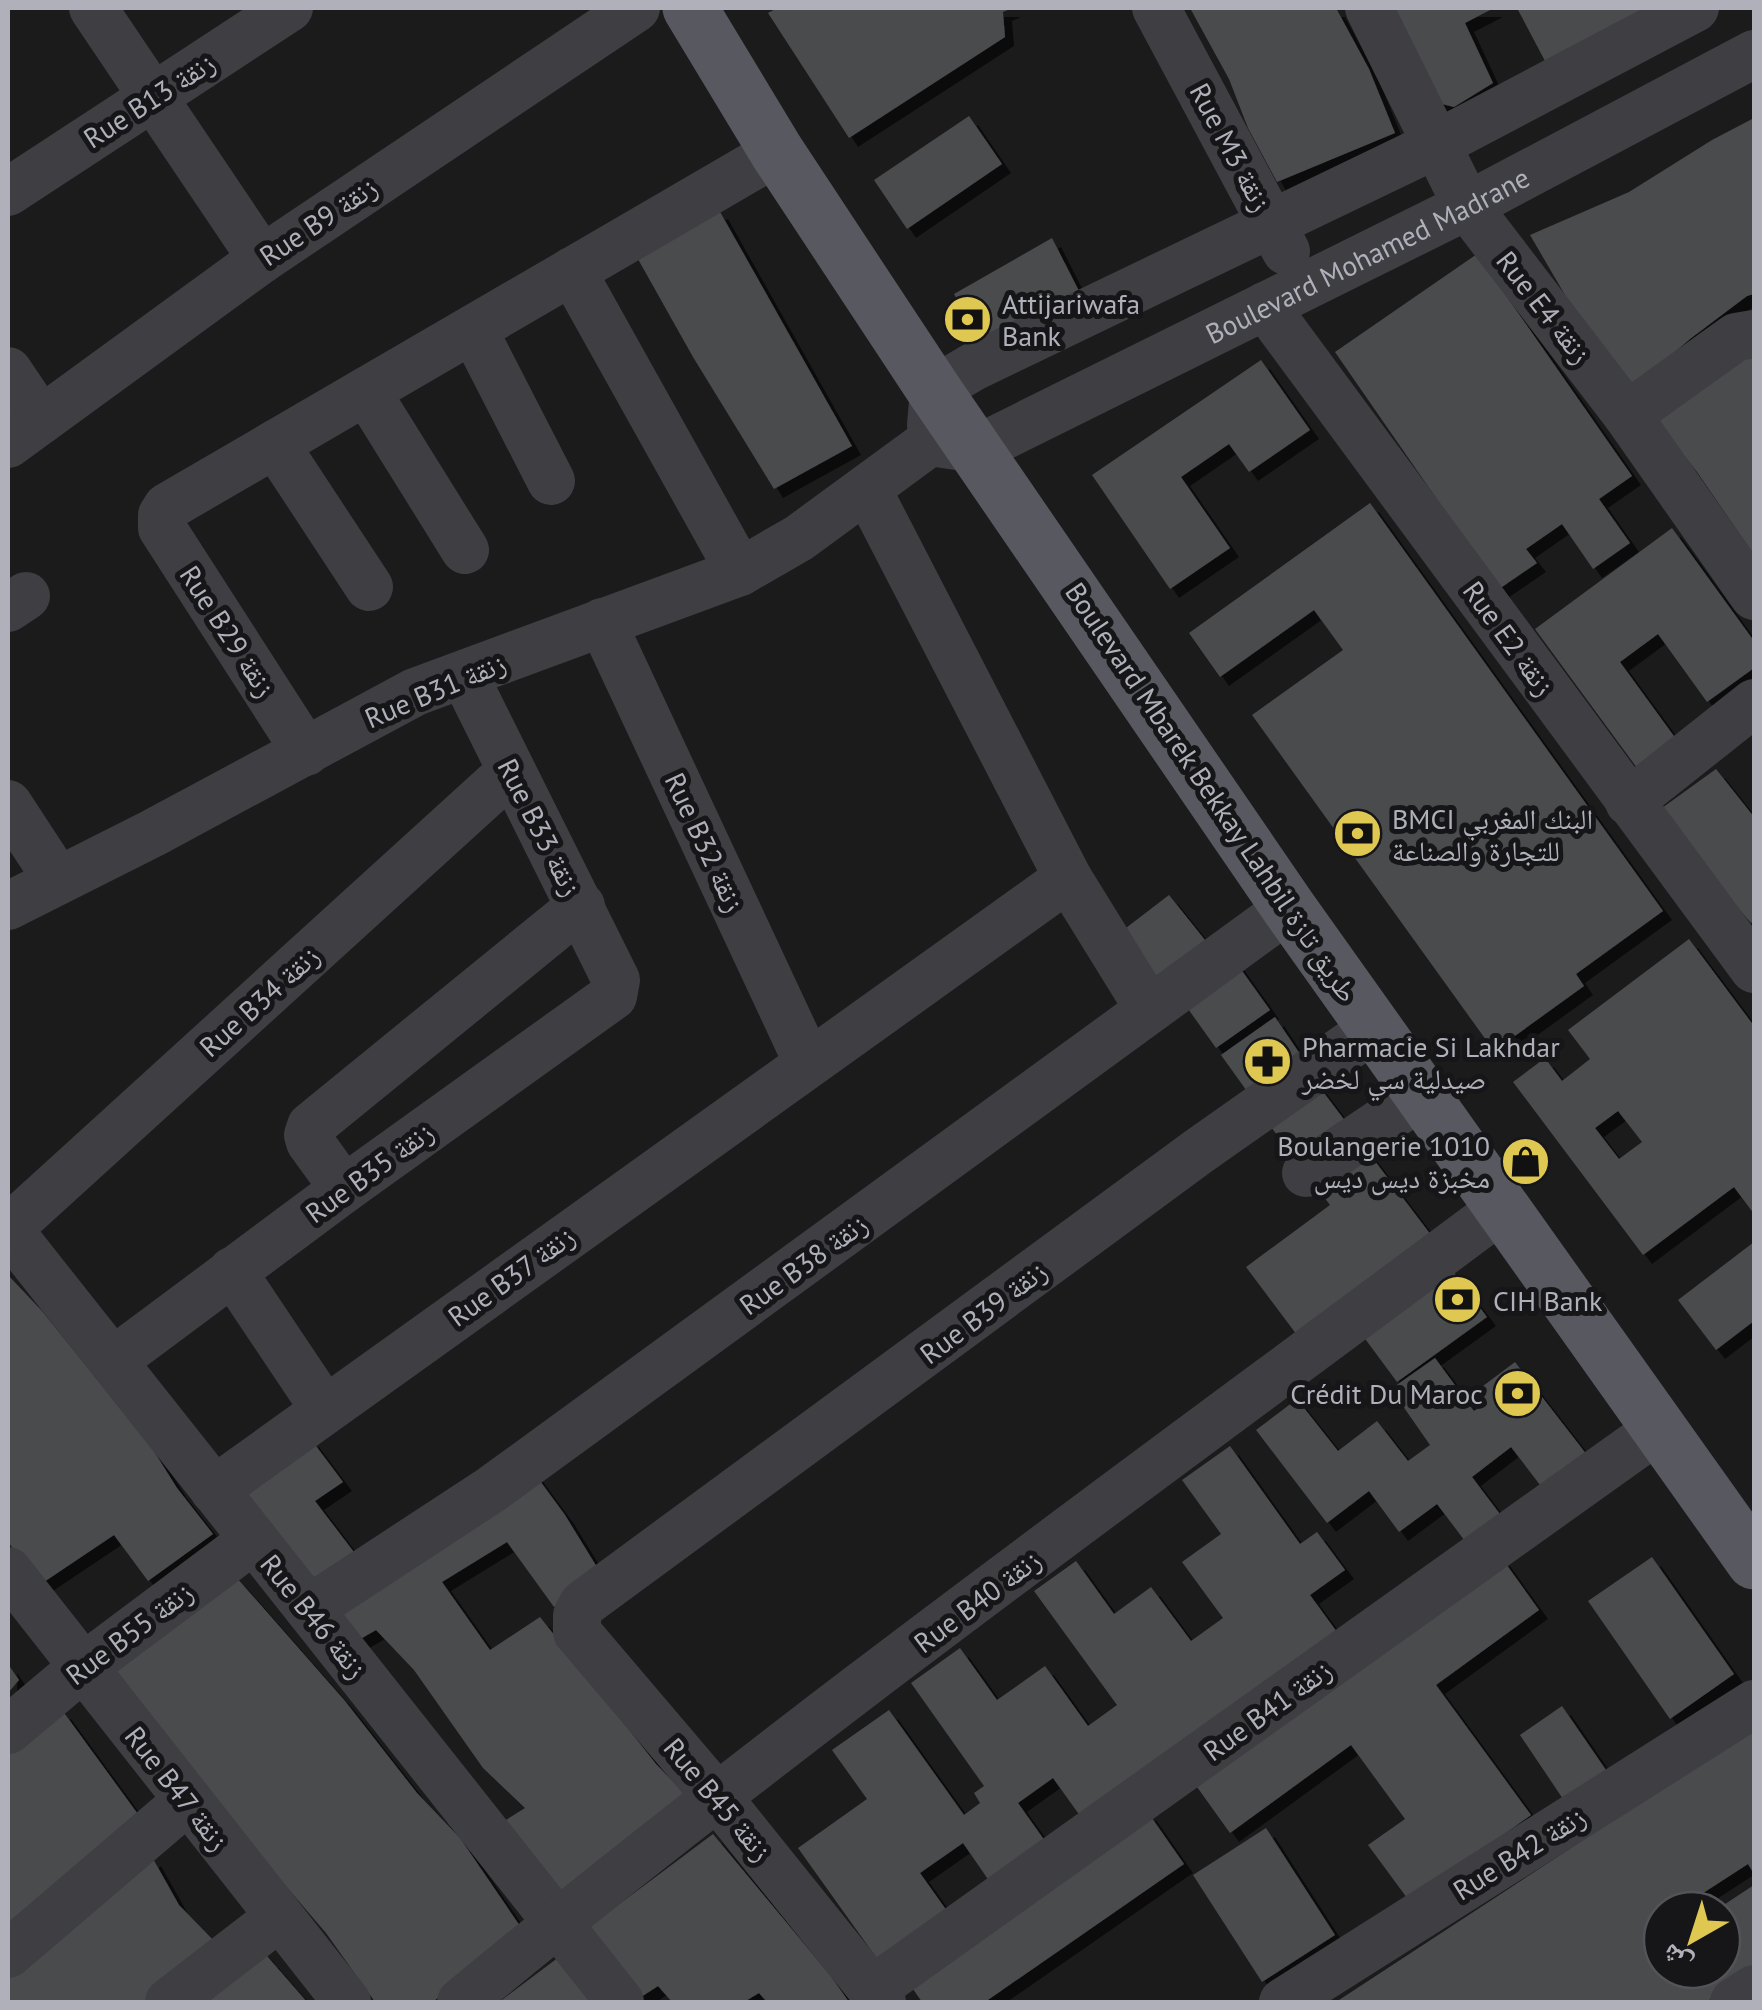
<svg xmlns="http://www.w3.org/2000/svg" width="1762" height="2010" font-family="'PT Sans','Noto Naskh Arabic',sans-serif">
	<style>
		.building { fill: #4a4b4e; fill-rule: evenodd; filter: url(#shadow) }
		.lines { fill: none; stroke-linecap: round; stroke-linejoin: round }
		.minor { stroke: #3e3e43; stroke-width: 48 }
		.major { stroke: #585960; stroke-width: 55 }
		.labels { text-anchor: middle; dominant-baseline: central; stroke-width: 10; stroke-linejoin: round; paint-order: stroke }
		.street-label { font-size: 28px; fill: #afb0ba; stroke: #161618 }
		.poi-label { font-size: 28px; fill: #afb0ba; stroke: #161618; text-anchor: start }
	</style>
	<defs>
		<filter id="shadow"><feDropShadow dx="9" dy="9" stdDeviation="0" flood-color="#0009"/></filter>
	</defs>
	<rect width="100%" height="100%" fill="#1b1b1c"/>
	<!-- building -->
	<g class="building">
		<polygon points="777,8 1012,8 1003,12 1005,37 849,138 768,13"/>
		<polygon points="1190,8 1336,8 1369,69 1395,133 1277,182 1248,128 1229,79"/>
		<polygon points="1382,8 1494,8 1465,23 1493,83 1454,107 1426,100"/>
		<polygon points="1517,8 1648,8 1545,61"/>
		<polygon points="969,116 1002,164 907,229 874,180"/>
		<polygon points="1754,118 1754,294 1747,296 1690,339 1632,388 1575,312 1530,235 1629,192 1712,140"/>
		<polygon points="719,210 852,446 774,489 693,357 634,252"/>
		<polygon points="1052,238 1081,295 982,345 954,294"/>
		<polygon points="1477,254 1632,476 1599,499 1630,543 1593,569 1562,524 1526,549 1537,563 1499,589 1335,352"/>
		<polygon points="1745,346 1754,359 1754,555 1697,472 1651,414"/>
		<polygon points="1261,360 1310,430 1249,472 1229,444 1181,477 1230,548 1170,589 1092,475"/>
		<polygon points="1370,503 1663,911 1576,974 1584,986 1494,1051 1252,715 1343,650 1314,610 1220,677 1189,633"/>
		<polygon points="1672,528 1754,641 1754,668 1707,702 1658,634 1620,662 1679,743 1640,772 1535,629"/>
		<polygon points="1716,769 1754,817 1754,920 1751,923 1701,866 1662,808"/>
		<polygon points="1169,895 1205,940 1157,977 1122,931"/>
		<path d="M 1689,939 L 1754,1026 L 1754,1214 L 1734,1187 L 1643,1255 L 1513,1082 L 1545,1058 L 1562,1081 L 1590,1059 L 1568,1030 ZM 1618,1111 L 1642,1142 L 1619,1159 L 1595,1128 Z"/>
		<polygon points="1230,954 1270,1010 1216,1048 1176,992"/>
		<polygon points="1275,1017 1302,1057 1249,1094 1221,1055"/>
		<polygon points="1318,1085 1352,1130 1302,1168 1268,1123"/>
		<polygon points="1362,1144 1431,1235 1297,1335 1246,1267 1330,1205 1312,1181"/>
		<polygon points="1754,1242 1754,1321 1716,1350 1678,1300"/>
		<polygon points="1452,1270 1487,1317 1397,1382 1363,1336"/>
		<polygon points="8,1275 42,1311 150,1445 177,1488 213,1534 148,1581 114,1535 41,1584 8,1542"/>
		<polygon points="1435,1358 1474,1411 1480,1407 1471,1395 1515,1362 1594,1464 1550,1498 1511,1447 1472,1477 1509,1526 1474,1553 1437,1504 1399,1532 1369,1491 1327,1523 1256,1430 1297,1399 1338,1451 1377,1421 1408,1461 1430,1445 1391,1389"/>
		<polygon points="310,1438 343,1482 315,1501 360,1560 311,1590 238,1491"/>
		<polygon points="1230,1446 1300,1544 1317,1532 1345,1570 1310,1595 1345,1643 1088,1827 1053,1778 1018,1803 1050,1848 994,1888 963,1843 920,1873 952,1918 883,1967 798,1848 867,1799 832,1750 889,1710 964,1815 980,1803 974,1793 984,1786 911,1683 960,1648 997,1700 1045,1666 1088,1726 1117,1705 1034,1591 1076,1561 1114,1614 1151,1587 1191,1641 1223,1618 1182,1562 1221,1534 1182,1480"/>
		<polygon points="532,1470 565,1515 600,1572 554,1607 507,1542 442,1582 490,1650 540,1617 656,1764 690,1799 557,1903 501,1823 525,1808 483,1768 414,1670 376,1630 357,1641 326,1604"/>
		<polygon points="1501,1557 1539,1610 1436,1685 1531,1815 1410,1902 1368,1845 1405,1819 1351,1745 1230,1833 1192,1780"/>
		<polygon points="1652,1557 1734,1674 1670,1719 1588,1601"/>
		<polygon points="236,1577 345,1701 417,1793 460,1838 520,1926 433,2002 375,2002 326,1933 102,1672"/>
		<polygon points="8,1664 19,1680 8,1693"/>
		<polygon points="1562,1706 1606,1770 1563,1799 1520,1735"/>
		<polygon points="62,1710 143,1821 8,1937 8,1744"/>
		<polygon points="1754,1728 1754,1874 1748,1864 1697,1897 1706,1910 1662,1910 1662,1970 1722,1970 1722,1910 1716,1910 1754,1885 1754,1971 1706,2002 1336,2002"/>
		<polygon points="1147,1811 1184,1864 985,2002 922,2002 906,1979"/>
		<polygon points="1266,1828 1335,1935 1262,1982 1193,1875"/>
		<polygon points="713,1834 830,1975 849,2002 767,2002 759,1993 744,2002 672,2002 658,1986 638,1999 582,1932"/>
		<polygon points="152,1857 179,1905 220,1947 143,2002 8,2002 8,1970"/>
		<polygon points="260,1948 307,2002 193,2002"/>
		<polygon points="559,1957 596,2002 499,2002"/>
	</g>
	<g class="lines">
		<!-- minor -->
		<g class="minor">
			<polyline points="93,8 262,259"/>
			<polyline points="1156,8 1286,251"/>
			<polyline points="1369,8 1467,206 1627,415 1754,596"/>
			<polyline points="8,192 289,8"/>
			<polyline points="572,271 740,572"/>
			<polyline points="1265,306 1754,969"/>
			<polyline points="473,329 551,481"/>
			<polyline points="8,371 41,420"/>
			<polyline points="366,391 465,550"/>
			<polyline points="1627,415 1736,337 1754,334"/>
			<polyline points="931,425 934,390 973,367 1435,145 1695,8"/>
			<polyline points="8,444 262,259 636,8"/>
			<polyline points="275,444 369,587"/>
			<polyline points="867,489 1068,878 1149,1009"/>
			<polyline points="8,608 26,596"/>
			<polyline points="602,622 808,1063"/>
			<polyline points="306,752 162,528 162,515 167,507 777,152"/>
			<polyline points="1629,802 1754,703"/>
			<polyline points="8,804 57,879"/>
			<path id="s1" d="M 8,906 L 153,833 L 415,692 L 740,572 L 799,538 L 930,442 L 977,449 L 1467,206 L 1754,54"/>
			<polyline points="1306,1173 1422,1095"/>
			<polyline points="344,1189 310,1142 308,1135 311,1126 581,906"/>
			<polyline points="8,1229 620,2002"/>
			<polyline points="8,1229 510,772"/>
			<polyline points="232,1271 325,1410"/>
			<polyline points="113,1361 344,1189 613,996 616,980 464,675"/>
			<polyline points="214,1490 1068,878"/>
			<polyline points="8,1571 347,2002"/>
			<polyline points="309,1609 492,1489 1289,908"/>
			<polyline points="8,1730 82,1668 253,1540"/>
			<polyline points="8,1954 187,1801"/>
			<polyline points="872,1990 1660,1428"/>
			<polyline points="169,2002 279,1917"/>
			<path d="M 461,2002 C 796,1725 1153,1469 1501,1209"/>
			<polyline points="882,2002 719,1799 577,1632 577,1615 583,1604 1199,1151 1374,1028"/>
			<polyline points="1283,2002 1754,1704"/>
			<polyline points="1734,2002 1754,1989"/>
		</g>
		<!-- major -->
		<polyline class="major" points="690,8 777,152 934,390 1289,908 1754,1562"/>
	</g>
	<!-- icons -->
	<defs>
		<symbol id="bank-disc" viewBox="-11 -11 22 22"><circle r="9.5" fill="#dfc851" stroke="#161618"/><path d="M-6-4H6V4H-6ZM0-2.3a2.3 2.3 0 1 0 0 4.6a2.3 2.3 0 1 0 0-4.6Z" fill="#111"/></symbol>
		<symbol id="pharmacy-disc" viewBox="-11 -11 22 22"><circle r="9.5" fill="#dfc851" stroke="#161618"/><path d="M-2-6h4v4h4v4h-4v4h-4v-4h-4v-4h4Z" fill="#111"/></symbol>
		<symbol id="shop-disc" viewBox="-11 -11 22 22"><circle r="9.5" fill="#dfc851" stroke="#161618"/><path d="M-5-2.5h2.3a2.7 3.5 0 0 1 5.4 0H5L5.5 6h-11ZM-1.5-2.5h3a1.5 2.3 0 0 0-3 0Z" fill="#111"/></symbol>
	</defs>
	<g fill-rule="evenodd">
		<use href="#bank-disc" x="940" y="292" width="55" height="55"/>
		<use href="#bank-disc" x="1330" y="806" width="55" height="55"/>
		<use href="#pharmacy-disc" x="1240" y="1034" width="55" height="55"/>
		<use href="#shop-disc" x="1498" y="1134" width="55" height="55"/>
		<use href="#bank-disc" x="1430" y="1272" width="55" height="55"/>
		<use href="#bank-disc" x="1490" y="1366" width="55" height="55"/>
	</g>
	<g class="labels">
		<!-- street labels -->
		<g class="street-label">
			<text transform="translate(149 100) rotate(-33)">Rue B13 زنقة</text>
			<text transform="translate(1231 147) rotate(62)">Rue M3 زنقة</text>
			<text transform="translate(318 221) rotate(-34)">Rue B9 زنقة</text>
			<text stroke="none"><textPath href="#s1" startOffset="1520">Boulevard Mohamed Madrane</textPath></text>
			<text transform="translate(1544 307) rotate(52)">Rue E4 زنقة</text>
			<text transform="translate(228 631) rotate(57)">Rue B29 زنقة</text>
			<text transform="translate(1509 638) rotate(54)">Rue E2 زنقة</text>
			<text transform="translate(435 690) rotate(-23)">Rue B31 زنقة</text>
			<text transform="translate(1212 792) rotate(56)">Boulevard Mbarek Bekkay Lahbil طريق تازة</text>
			<text transform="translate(540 827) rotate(63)">Rue B33 زنقة</text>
			<text transform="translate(705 842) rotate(65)">Rue B32 زنقة</text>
			<text transform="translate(259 1001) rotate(-42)">Rue B34 زنقة</text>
			<text transform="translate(369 1172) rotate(-36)">Rue B35 زنقة</text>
			<text transform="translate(803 1264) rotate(-36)">Rue B38 زنقة</text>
			<text transform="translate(511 1276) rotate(-36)">Rue B37 زنقة</text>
			<text transform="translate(983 1312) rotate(-37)">Rue B39 زنقة</text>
			<text transform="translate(977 1601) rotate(-37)">Rue B40 زنقة</text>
			<text transform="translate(314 1616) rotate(51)">Rue B46 زنقة</text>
			<text transform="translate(129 1633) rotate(-37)">Rue B55 زنقة</text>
			<text transform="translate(1267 1710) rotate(-36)">Rue B41 زنقة</text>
			<text transform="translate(177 1788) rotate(52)">Rue B47 زنقة</text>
			<text transform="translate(718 1799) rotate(50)">Rue B45 زنقة</text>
			<text transform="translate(1519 1853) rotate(-32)">Rue B42 زنقة</text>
		</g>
		<!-- poi labels -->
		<g class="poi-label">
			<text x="1002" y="303">Attijariwafa<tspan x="1002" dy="32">Bank</tspan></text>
			<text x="1392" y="818">BMCI البنك المغربي<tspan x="1392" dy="32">للتجارة والصناعة</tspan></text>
			<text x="1302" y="1046">Pharmacie Si Lakhdar<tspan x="1302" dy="32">صيدلية سي لخضر</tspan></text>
			<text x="1490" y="1145" text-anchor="end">Boulangerie 1010<tspan x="1490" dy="32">مخبزة ديس ديس</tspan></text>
			<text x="1493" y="1300">CIH Bank</text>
			<text x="1483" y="1393" text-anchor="end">Crédit Du Maroc</text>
		</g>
	</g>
	<!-- border -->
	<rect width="1762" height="2010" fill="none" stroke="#afb0ba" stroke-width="20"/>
	<!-- north arrow -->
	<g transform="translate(1692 1940) rotate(219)"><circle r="48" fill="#161618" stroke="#535459" stroke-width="2.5"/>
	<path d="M0-8L18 38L0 25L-18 38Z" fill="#dfc851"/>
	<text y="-15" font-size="28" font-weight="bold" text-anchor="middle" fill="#afb0ba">ش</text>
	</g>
</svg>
